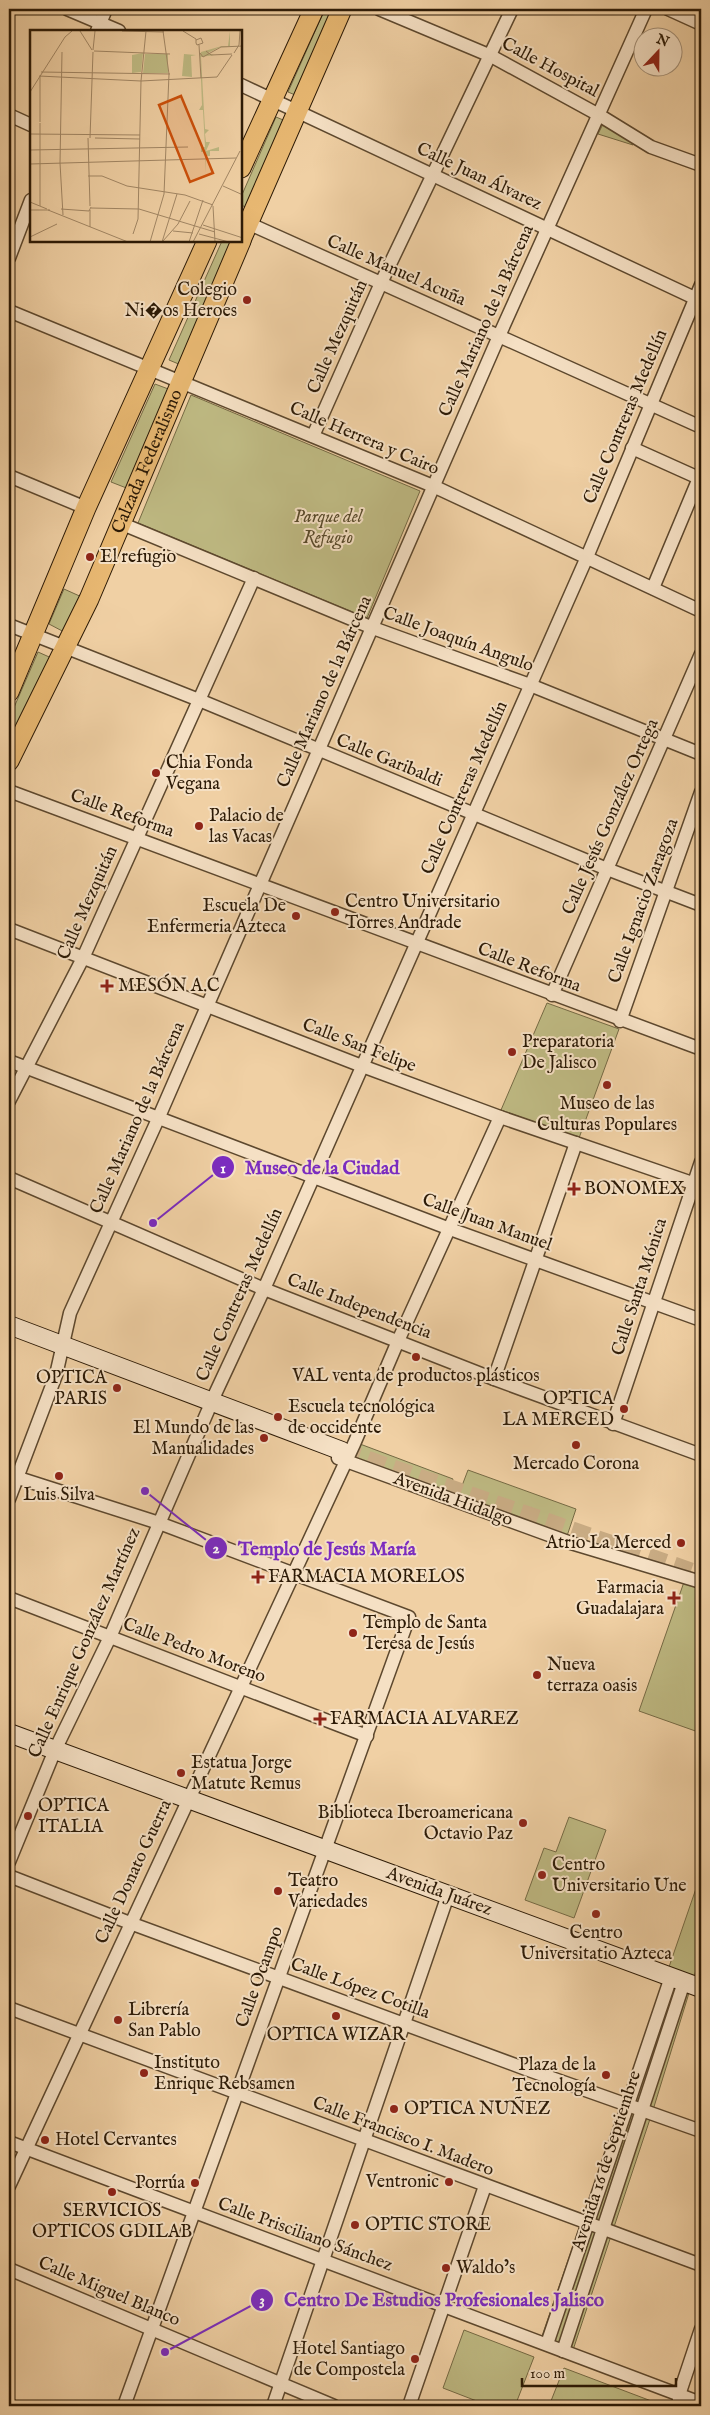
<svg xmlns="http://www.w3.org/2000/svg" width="710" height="2415" font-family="'IM FELL English',serif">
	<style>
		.green { fill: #beb982; stroke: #756a44 }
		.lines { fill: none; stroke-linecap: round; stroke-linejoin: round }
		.secondary-tunnel { stroke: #c9ac84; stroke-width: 18; stroke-dasharray: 18 9; stroke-linecap: butt }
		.street-casing { stroke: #5d482e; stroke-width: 15 }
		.secondary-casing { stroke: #2c1a06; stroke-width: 20 }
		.primary-casing { stroke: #2c1a06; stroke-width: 21 }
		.street { stroke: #f5e0c4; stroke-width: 12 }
		.secondary { stroke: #f5e0c4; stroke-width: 18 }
		.primary { stroke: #e8b872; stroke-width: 19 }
		.poi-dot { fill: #8f2418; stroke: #f5e0c4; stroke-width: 2 }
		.labels { text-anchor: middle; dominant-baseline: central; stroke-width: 4; stroke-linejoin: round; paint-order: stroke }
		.street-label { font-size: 18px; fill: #2c1a06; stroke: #f5e0c4 }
		.poi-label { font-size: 18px; fill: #2c1a06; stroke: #f5e0c4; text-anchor: start }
		.park-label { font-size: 18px; font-style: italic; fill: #584a2b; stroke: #f5e0c4 }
		.inset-road { fill: none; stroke: #a28765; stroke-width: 1 }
		.view { fill: #cc500b; fill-opacity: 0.15; stroke: #cc500b; stroke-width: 2.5 }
		.inset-edge { fill: none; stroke: #2c1a06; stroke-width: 2.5 }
		.leader { fill: none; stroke: #7b2cbf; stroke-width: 2 }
		.callout-dot { fill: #7b2cbf; stroke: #f5e0c4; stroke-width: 2 }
		.mark-label { font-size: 15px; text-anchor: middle; font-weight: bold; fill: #fff }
		.callout-label { font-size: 19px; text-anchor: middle; font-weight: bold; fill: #7b2cbf; stroke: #f5e0c4; stroke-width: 4; stroke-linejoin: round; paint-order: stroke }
	</style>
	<rect width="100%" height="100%" fill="#f0d0a4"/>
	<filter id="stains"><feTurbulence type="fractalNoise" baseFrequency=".004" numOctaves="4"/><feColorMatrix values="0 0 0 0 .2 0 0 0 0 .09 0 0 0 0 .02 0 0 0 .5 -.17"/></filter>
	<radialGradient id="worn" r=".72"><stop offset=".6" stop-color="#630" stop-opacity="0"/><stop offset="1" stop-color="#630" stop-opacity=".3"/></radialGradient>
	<!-- green -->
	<g class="green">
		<polygon points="325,9 339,9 300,97 288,92"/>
		<polygon points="276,117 288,122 250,209 241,205 241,197"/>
		<polygon points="603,124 633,143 633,145 598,134"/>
		<polygon points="222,241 236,241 181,365 169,360"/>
		<polygon points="155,384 171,390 129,489 111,482"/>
		<polygon points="191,395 420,491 367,618 138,523"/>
		<polygon points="64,589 84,598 66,633 49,624"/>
		<polygon points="38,652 56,660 9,753 9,719"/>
		<polygon points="547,1003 619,1029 579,1138 501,1110"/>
		<polygon points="360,1444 453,1479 447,1496 354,1461"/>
		<polygon points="468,1470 576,1509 566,1539 457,1499"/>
		<polygon points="684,1582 701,1588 701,1733 639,1711"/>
		<polygon points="569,1817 606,1830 574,1918 525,1900 544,1848 556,1852"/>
		<polygon points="701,1874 701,1954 653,2110 573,2350 541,2339"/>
		<polygon points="464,2330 534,2357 515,2406 487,2406 487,2405 443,2388"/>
		<polygon points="564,2368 654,2402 653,2406 549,2406"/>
	</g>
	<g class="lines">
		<!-- secondary-tunnel -->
		<polyline class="secondary-tunnel" points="342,1451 701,1575"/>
		<defs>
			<g id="street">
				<polyline points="67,9 119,31"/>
				<polyline points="379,9 491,56 599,115 651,147 701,165"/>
				<polyline points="668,9 701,24"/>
				<polyline points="97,31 106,9"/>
				<polyline points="241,85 701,301"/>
				<polyline points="9,115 31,125"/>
				<polyline points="241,220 701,427"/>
				<polyline points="9,258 31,200"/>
				<polyline points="9,311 433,486 701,611"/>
				<polyline points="313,436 381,283 512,9"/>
				<polyline points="632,448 701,479"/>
				<polyline points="9,476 86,508"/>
				<polyline points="120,523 373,628 530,685 701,754"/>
				<polyline points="653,588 699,478"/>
				<polyline points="9,625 199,700 607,869 701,905"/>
				<polyline points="9,791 701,1049"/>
				<polyline points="9,929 362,1066 500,1117 701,1186"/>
				<polyline points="552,995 701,654"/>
				<polyline points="620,1021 701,792"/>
				<polyline points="9,1061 450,1229 701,1320"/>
				<polyline points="9,1101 83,958 254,578"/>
				<polyline points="9,1178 264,1289 494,1379 701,1455"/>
				<polyline points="494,1379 576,1143"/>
				<polyline points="613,1424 701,1162"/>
				<polyline points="338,1458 571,1543 701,1582"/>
				<polyline points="9,1475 159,1523 409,1617 124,2406"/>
				<polyline points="9,1499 56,1375 70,1313 158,1119 499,336 646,9"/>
				<polyline points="9,1598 367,1736"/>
				<polyline points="9,1862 55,1750 110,1637 216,1392 264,1289 587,557 701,285"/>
				<polyline points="9,1876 130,1923 526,2069 701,2131"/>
				<polyline points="9,2008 701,2265"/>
				<polyline points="9,2142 701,2403"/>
				<polyline points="9,2186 354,1444 398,1341 500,1117"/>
				<polyline points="9,2269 334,2406"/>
				<polyline points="547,2344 671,1977"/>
				<polyline points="563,2351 684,1982"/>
				<polyline points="9,2405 12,2406"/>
				<polyline points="273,2406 448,1895"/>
				<polyline points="409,2406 485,2186"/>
				<polyline points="679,2406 679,2395 701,2329"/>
			</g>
			<g id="secondary">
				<polyline points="9,1325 342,1451"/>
				<polyline points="9,1733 701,1988"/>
			</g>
			<g id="primary">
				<polyline points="241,168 314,9"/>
				<polyline points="241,240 342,9"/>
				<polyline points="9,692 86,508 207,241"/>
				<path id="s1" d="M 9,761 L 89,599 L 241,241"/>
			</g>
		</defs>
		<!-- street casing -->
		<use href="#street" class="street-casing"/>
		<!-- secondary casing -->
		<use href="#secondary" class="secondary-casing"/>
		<!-- primary casing -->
		<use href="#primary" class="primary-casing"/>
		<!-- street -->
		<use href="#street" class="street"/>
		<!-- secondary -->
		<use href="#secondary" class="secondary"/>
		<!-- primary -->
		<use href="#primary" class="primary"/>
	</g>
	<!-- markers -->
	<g class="poi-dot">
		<circle cx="247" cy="300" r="5"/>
		<circle cx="90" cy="557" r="5"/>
		<circle cx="156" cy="773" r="5"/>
		<circle cx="199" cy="826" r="5"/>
		<circle cx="335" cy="912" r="5"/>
		<circle cx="296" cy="916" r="5"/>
		<path d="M104.5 978.5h5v5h5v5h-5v5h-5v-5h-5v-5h5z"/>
		<circle cx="512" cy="1052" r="5"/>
		<circle cx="607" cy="1085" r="5"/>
		<path d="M571.5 1181.5h5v5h5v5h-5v5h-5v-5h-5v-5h5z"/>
		<circle cx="416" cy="1357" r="5"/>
		<circle cx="117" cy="1388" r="5"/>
		<circle cx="624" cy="1409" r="5"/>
		<circle cx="278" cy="1417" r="5"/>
		<circle cx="264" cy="1438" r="5"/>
		<circle cx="576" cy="1445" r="5"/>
		<circle cx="59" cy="1476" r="5"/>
		<circle cx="681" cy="1543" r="5"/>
		<path d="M255.5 1569.5h5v5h5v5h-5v5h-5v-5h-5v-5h5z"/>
		<path d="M671.5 1590.5h5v5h5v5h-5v5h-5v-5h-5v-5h5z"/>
		<circle cx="353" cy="1633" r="5"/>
		<circle cx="537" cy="1675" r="5"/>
		<path d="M317.5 1711.5h5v5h5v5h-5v5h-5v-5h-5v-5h5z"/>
		<circle cx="181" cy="1773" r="5"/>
		<circle cx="28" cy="1816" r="5"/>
		<circle cx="523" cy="1823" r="5"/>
		<circle cx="542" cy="1875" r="5"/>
		<circle cx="278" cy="1891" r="5"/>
		<circle cx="596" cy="1914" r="5"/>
		<circle cx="336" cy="2016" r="5"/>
		<circle cx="118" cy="2020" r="5"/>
		<circle cx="144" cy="2073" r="5"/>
		<circle cx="606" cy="2075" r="5"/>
		<circle cx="394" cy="2109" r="5"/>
		<circle cx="45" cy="2140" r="5"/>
		<circle cx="449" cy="2182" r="5"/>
		<circle cx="195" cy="2183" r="5"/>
		<circle cx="112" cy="2192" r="5"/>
		<circle cx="355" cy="2225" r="5"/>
		<circle cx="446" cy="2268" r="5"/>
		<circle cx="415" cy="2359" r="5"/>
	</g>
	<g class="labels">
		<!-- street labels -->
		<g class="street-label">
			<text transform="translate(550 68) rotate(28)">Calle Hospital</text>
			<text transform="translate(479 177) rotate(25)">Calle Juan Álvarez</text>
			<text transform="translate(396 271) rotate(24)">Calle Manuel Acuña</text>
			<text transform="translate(487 321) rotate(-66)">Calle Mariano de la Bárcena</text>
			<text transform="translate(338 337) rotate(-66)">Calle Mezquitán</text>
			<text transform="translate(626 417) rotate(-67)">Calle Contreras Medellín</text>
			<text transform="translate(364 439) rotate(23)">Calle Herrera y Cairo</text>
			<text stroke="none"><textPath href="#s1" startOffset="330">Calzada Federalismo</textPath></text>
			<text transform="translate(458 640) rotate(20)">Calle Joaquín Angulo</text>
			<text transform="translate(325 692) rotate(-66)">Calle Mariano de la Bárcena</text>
			<text transform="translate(389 761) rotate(22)">Calle Garibaldi</text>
			<text transform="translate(465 788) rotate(-66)">Calle Contreras Medellín</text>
			<text transform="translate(122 814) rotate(20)">Calle Reforma</text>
			<text transform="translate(611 817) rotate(-66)">Calle Jesús González Ortega</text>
			<text transform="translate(644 901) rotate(-70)">Calle Ignacio Zaragoza</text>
			<text transform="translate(88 903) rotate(-66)">Calle Mezquitán</text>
			<text transform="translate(529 968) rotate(21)">Calle Reforma</text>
			<text transform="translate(359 1046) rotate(21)">Calle San Felipe</text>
			<text transform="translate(138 1118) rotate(-66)">Calle Mariano de la Bárcena</text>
			<text transform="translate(487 1223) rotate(20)">Calle Juan Manuel</text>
			<text transform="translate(640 1287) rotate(-72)">Calle Santa Mónica</text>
			<text transform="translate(240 1295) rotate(-66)">Calle Contreras Medellín</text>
			<text transform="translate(359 1307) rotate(21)">Calle Independencia</text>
			<text transform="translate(453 1500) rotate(20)">Avenida Hidalgo</text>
			<text transform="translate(85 1643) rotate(-66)">Calle Enrique González Martínez</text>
			<text transform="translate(194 1651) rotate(21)">Calle Pedro Moreno</text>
			<text transform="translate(134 1872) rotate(-65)">Calle Donato Guerra</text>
			<text transform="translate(439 1892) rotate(20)">Avenida Juárez</text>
			<text transform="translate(260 1977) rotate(-70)">Calle Ocampo</text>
			<text transform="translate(360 1989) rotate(20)">Calle López Cotilla</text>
			<text transform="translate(403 2137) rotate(21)">Calle Francisco I. Madero</text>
			<text transform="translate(607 2161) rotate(-72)">Avenida 16 de Septiembre</text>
			<text transform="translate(305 2235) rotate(20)">Calle Prisciliano Sánchez</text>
			<text transform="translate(109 2292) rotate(23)">Calle Miguel Blanco</text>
		</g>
		<!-- poi labels -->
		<g class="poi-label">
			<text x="237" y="290" text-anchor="end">Colegio<tspan x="237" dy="21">Ni�os Heroes</tspan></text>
			<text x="100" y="557">El refugio</text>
			<text x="166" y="763">Chia Fonda<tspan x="166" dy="21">Vegana</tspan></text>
			<text x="209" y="816">Palacio de<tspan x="209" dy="21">las Vacas</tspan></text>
			<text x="345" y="902">Centro Universitario<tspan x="345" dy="21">Torres Andrade</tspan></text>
			<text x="286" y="906" text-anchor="end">Escuela De<tspan x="286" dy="21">Enfermeria Azteca</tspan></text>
			<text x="118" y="986">MESÓN A.C</text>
			<text x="522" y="1042">Preparatoria<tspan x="522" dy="21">De Jalisco</tspan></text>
			<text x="607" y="1104" text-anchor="middle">Museo de las<tspan x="607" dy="21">Culturas Populares</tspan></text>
			<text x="584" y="1189">BONOMEX</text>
			<text x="416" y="1376" text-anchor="middle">VAL venta de productos plásticos</text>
			<text x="107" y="1378" text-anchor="end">OPTICA<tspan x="107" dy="21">PARIS</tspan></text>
			<text x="614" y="1399" text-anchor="end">OPTICA<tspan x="614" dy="21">LA MERCED</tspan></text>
			<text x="288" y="1407">Escuela tecnológica<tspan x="288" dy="21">de occidente</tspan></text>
			<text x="254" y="1428" text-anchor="end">El Mundo de las<tspan x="254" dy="21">Manualidades</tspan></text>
			<text x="576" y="1464" text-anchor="middle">Mercado Corona</text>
			<text x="59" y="1495" text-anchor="middle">Luis Silva</text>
			<text x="671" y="1543" text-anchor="end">Atrio La Merced</text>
			<text x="268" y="1577">FARMACIA MORELOS</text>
			<text x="664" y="1588" text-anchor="end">Farmacia<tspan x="664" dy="21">Guadalajara</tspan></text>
			<text x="363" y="1623">Templo de Santa<tspan x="363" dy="21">Teresa de Jesús</tspan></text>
			<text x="547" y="1665">Nueva<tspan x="547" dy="21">terraza oasis</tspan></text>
			<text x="330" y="1719">FARMACIA ALVAREZ</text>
			<text x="191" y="1763">Estatua Jorge<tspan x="191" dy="21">Matute Remus</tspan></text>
			<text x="38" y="1806">OPTICA<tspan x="38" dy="21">ITALIA</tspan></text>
			<text x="513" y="1813" text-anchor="end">Biblioteca Iberoamericana<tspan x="513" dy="21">Octavio Paz</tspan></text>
			<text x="552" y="1865">Centro<tspan x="552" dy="21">Universitario Une</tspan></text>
			<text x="288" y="1881">Teatro<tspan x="288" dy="21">Variedades</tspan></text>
			<text x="596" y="1933" text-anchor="middle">Centro<tspan x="596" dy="21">Universitatio Azteca</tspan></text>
			<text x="128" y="2010">Librería<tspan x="128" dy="21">San Pablo</tspan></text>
			<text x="336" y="2035" text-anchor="middle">OPTICA WIZAR</text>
			<text x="154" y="2063">Instituto<tspan x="154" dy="21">Enrique Rebsamen</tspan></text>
			<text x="596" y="2065" text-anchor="end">Plaza de la<tspan x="596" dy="21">Tecnología</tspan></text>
			<text x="404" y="2109">OPTICA NUÑEZ</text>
			<text x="55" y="2140">Hotel Cervantes</text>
			<text x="439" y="2182" text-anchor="end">Ventronic</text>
			<text x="185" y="2183" text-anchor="end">Porrúa</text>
			<text x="112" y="2211" text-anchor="middle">SERVICIOS<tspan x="112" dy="21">OPTICOS GDILAB</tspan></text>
			<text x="365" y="2225">OPTIC STORE</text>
			<text x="456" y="2268">Waldo’s</text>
			<text x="405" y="2349" text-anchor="end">Hotel Santiago<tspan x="405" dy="21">de Compostela</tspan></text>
		</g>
		<!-- park labels -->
		<g class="park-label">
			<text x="328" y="517">Parque del<tspan x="328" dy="21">Refugio</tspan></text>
		</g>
	</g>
	<!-- overview -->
	<g transform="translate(30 30)">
		<rect width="212" height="212" fill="#f0d0a4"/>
		<path d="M 200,1 L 200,16 L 207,16 L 190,17 L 178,23 L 184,25 L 171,27 L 175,99 L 179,100 L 175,104 L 176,112 L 180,112 L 176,121 L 189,117 L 189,121 L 180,121 L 180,126 L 176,126 L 176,143 L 175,122 L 171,122 L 171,117 L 175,117 L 173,80 L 169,80 L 172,75 L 170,25 L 171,22 L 192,16 L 198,16 ZM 113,23 L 111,42 L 102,43 L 102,25 ZM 115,24 L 138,24 L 138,43 L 113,43 ZM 154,24 L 166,25 L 161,26 L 162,47 L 152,46 Z" fill="#beb982"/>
		<path class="inset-road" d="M 50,1 L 62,20M 92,1 L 134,2M 153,1 L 166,9 L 166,13 L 167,15 L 173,13 L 171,8 L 166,10M 169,15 L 171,48M 63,20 L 65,1M 64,21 L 140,24M 176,21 L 181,25 L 202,24M 32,22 L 30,133 L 33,185M 170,23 L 173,27 L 191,17 L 213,16M 204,23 L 209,15 L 210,1M 11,42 L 140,44M 9,46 L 111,51 L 187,47 L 202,25M 0,62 L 35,7 L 42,1M 10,92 L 10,46M 0,104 L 110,105M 58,108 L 60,176M 60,108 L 63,22M 65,108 L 110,109M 0,120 L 158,117M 0,134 L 206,128M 58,146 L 72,146 L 97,156 L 155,165 L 183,175M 193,156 L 213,165M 0,172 L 17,179M 10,176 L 10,93M 183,176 L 185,212M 61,178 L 109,179 L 185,202M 31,179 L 59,181 L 61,177M 0,180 L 20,180M 18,180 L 98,212M 173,195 L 213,208M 60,197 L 60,180M 143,201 L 163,203M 103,204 L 108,189 L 111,51 L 116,1M 169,204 L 199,212M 0,207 L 27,194M 133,211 L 148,194 L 160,171M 120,212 L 134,164 L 139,44 L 133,1M 132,212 L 147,164M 159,212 L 173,170M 163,212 L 210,121"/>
		<path class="view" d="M 151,66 L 183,143 L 160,152 L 129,75 Z"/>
		<rect width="212" height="212" class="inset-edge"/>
	</g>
	<!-- callouts -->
	<path class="leader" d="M153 1223L223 1167M145 1491L216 1548M165 2352L262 2300"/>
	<g class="callout-dot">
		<circle cx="153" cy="1223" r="5"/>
		<circle cx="145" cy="1491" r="5"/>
		<circle cx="165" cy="2352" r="5"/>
		<circle cx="223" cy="1167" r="12"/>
		<circle cx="216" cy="1548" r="12"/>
		<circle cx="262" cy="2300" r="12"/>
	</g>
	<g class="mark-label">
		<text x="223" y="1173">1</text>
		<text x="216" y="1553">2</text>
		<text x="262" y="2305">3</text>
	</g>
	<g class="callout-label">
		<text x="322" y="1174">Museo de la Ciudad</text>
		<text x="327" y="1555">Templo de Jesús María</text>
		<text x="444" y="2306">Centro De Estudios Profesionales Jalisco</text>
	</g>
	<!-- margin -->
	<rect width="710" height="2415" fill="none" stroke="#f0d0a4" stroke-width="30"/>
	<rect x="10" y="10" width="690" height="2395" fill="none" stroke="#2c1a06" stroke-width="2.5"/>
	<rect x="15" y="15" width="680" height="2385" fill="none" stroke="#2c1a06"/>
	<!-- north arrow -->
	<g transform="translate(658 52) rotate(22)"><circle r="24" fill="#f5e0c4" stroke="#a59178"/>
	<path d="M0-4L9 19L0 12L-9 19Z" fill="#8f2418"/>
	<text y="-8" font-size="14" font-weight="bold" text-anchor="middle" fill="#2c1a06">N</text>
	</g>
	<!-- scale -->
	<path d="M522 2378v8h154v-8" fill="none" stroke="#2c1a06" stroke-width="2.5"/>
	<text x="530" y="2378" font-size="15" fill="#2c1a06" stroke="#f5e0c4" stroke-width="4" paint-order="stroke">100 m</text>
	<rect width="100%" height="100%" filter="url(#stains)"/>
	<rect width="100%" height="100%" fill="url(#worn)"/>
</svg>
